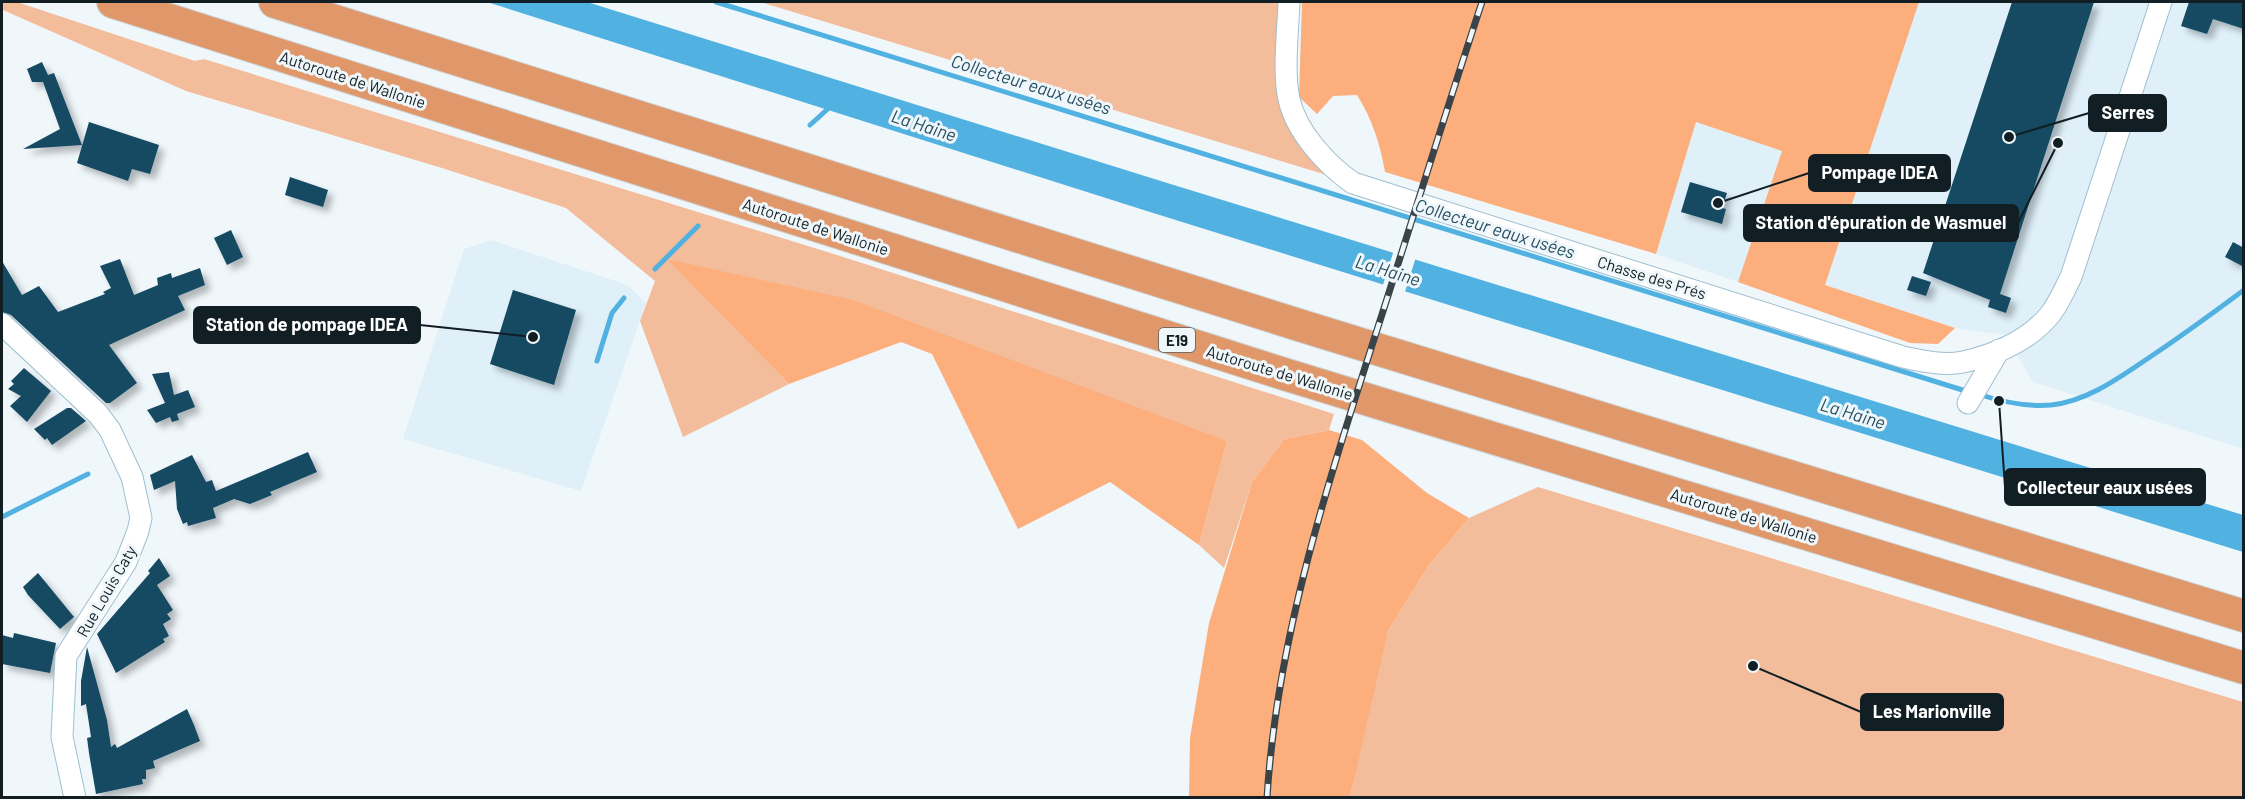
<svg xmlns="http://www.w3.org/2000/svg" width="2245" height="799" font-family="Barlow,sans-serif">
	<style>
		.built { fill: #dff0f9 }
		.green { fill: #f3bd9c }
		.forest { fill: #fcae7c }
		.water { fill: #51b1e0 }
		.pier { fill: #f0f7fb }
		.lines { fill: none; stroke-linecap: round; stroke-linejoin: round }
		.stream { stroke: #51b1e0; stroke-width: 5 }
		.building { fill: #154a62; filter: url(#shadow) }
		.minor-casing { stroke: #9ebfd1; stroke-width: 23 }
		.highway-casing { stroke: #cfd2d3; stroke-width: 34 }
		.minor { stroke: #fff; stroke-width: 21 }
		.highway { stroke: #e0986b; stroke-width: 32 }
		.rail-casing { stroke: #38444a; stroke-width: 7 }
		.rail { stroke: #f0f7fb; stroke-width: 4.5; stroke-dasharray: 14; stroke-linecap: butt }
		.labels { text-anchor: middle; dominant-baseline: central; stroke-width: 6; stroke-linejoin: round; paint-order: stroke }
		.shield { fill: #f0f7fb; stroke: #545f64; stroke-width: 1.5 }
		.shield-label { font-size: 15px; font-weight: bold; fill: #111e24 }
		.street-label { font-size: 16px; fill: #111e24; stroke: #f0f7fb }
		.water-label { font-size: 18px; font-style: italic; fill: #244d61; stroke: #f0f7fb }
		.leader { fill: none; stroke: #111e24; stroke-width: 2 }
		.callout-dot { fill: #111e24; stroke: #f0f7fb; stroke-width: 2 }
		.callout { fill: #111e24; stroke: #111e24; stroke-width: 2 }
		.callout-label { font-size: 18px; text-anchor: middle; font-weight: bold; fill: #fff }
	</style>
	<defs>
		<filter id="shadow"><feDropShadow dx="5.5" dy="5.5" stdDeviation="3" flood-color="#0004"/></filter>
	</defs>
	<rect width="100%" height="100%" fill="#f0f7fb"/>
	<!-- built -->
	<g class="built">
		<polygon points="1919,2 2243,2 2243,449 2033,382 2005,335 1955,328 1825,285"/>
		<polygon points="1696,122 1782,151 1738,282 1656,254"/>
		<polygon points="491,240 628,285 646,303 581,491 403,439 464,249"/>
	</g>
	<!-- green -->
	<g class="green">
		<polygon points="2,2 17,2 195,61 204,59 837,255 1334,414 1329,430 1284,439 1252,482 1224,568 1199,545 1227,441 668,259 789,384 683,437 640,321 655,281 566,208 442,168 186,91 3,10"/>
		<polygon points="760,2 1289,2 1289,100 1353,183"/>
		<polygon points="1538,487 2243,702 2243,797 1350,798 1367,711 1388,631 1429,565 1469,518"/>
	</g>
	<!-- forest -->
	<g class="forest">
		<path d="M 1302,2 L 1919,2 L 1825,285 L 1955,328 L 1938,344 L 1910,343 L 1738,282 L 1782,151 L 1696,122 L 1656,254 L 1385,172 C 1380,143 1372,119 1357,95 L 1333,96 L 1317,114 L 1299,97 Z"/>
		<polygon points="667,259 853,300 1227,441 1199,545 1110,482 1018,529 932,354 901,342 789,384"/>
		<polygon points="1329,430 1362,440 1427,493 1469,518 1429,565 1388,631 1350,797 1189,797 1190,738 1209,623 1252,482 1284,439"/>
	</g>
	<!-- water -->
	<polygon class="water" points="487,2 587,2 1164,182 2243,515 2243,552 1150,212"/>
	<!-- pier -->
	<polygon class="pier" points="1394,250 1416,257 1404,295 1382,288"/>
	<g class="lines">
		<!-- stream -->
		<g class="stream">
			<polyline points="716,2 1969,392"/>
			<polyline points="810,125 831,106"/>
			<polyline points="655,269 698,226"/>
			<polyline points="597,361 612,313 624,298"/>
			<path d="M 1978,394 C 2002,402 2026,407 2051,405 C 2088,401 2120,377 2150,357 C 2182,336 2213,313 2244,290"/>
			<polyline points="2,517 88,474"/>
		</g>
	</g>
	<!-- building -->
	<g class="building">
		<polygon points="2012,2 2094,2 2000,294 2011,298 2006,313 1988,307 1990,300 1923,273"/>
		<polygon points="2189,2 2244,2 2244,29 2213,19 2207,34 2181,26"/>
		<polygon points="42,62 48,75 54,73 82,145 23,149 60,129 43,82 32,82 27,69"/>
		<polygon points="89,122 159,145 150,174 132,169 128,181 77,163"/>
		<polygon points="290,177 328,190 323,207 285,195"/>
		<polygon points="1690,182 1727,193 1722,208 1726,209 1722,224 1681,212"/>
		<polygon points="231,230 243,257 227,265 214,238"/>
		<polygon points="2233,242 2244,248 2244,267 2225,257"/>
		<polygon points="120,259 134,295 158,285 157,278 171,273 172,278 200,268 205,285 178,296 185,310 109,345 137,383 110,403 106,403 11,315 2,312 2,261 22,295 39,286 58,312 105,294 103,292 111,288 100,266"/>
		<polygon points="1912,276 1931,282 1926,296 1907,290"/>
		<polygon points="513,290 576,310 554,385 490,364"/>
		<polygon points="24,368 51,391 27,422 10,406 21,396 8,389 14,384 11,381"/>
		<polygon points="169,372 174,395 188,390 195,407 177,414 179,420 172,422 170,417 156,423 147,410 165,403 152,374"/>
		<polygon points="67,408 71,408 86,421 52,445 47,438 45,440 34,429"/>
		<polygon points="308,452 317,472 270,492 272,495 250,504 234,499 213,508 216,518 188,526 187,522 183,524 177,509 175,481 154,490 150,475 192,455 206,482 212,480 216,491"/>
		<polygon points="159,558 170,576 157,585 173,610 167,614 171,619 163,624 169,636 163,639 165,642 116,673 97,634 150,573 148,571"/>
		<polygon points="38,573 74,617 60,629 28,595 23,587"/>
		<polygon points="14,633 56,643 50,673 2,664 2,635 13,638"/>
		<polygon points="87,647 107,720 111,747 115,744 117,748 187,709 194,725 200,741 153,761 155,768 146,770 146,779 142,779 143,784 96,794 89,753 87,738 91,737 86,704 81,706 81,681"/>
	</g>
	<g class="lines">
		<defs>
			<g id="minor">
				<path d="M 1289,2 C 1288,30 1283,73 1289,99 C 1296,132 1327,165 1353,183 L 1903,357 C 1922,361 1944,366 1963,362 C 1994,355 2027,341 2048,317 C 2058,306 2064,290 2071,277 L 2161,2"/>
				<polyline points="2,324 98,414 110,430 132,477 141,518 138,531 126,562 66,656 62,737 75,798"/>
				<polyline points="1968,403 1999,350"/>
			</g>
			<g id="highway">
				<polyline points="113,2 1284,374 2244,668"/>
				<polyline points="275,2 1302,326 2244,616"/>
			</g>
		</defs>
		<!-- minor casing -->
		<use href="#minor" class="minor-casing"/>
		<!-- highway casing -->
		<use href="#highway" class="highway-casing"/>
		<!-- minor -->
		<use href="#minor" class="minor"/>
		<!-- highway -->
		<use href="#highway" class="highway"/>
		<defs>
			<path id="rail" d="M 1267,798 C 1277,636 1328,483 1377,330 C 1412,221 1446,111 1482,2"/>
		</defs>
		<!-- rail casing -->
		<use href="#rail" class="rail-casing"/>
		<!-- rail -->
		<use href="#rail" class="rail"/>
	</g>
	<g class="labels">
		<!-- shield labels -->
		<rect class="shield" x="1159" y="328" width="36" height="24" rx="4.5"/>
		<g class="shield-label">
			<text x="1177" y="340">E19</text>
		</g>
		<!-- street labels -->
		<g class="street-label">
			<text transform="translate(353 79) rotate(18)">Autoroute de Wallonie</text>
			<text transform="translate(816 226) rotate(18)">Autoroute de Wallonie</text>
			<text transform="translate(1652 277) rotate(17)">Chasse des Prés</text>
			<text transform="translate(1280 372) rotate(17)">Autoroute de Wallonie</text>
			<text transform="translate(1744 515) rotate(17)">Autoroute de Wallonie</text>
			<text transform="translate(106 591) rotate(-60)">Rue Louis Caty</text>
		</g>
		<!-- water labels -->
		<g class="water-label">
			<text transform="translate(1031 84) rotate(17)">Collecteur eaux usées</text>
			<text transform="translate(924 125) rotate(18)">La Haine</text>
			<text transform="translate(1495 228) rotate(17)">Collecteur eaux usées</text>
			<text transform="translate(1388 270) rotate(17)">La Haine</text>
			<text transform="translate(1853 413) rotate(17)">La Haine</text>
		</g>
	</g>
	<!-- callouts -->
	<path class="leader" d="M2009 137L2089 113M1718 203L1809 173M2058 143L2018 223M533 337L420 325M1999 401L2005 487M1753 666L1861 712"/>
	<g class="callout-dot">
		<circle cx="2009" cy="137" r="6"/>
		<circle cx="1718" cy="203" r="6"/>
		<circle cx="2058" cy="143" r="6"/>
		<circle cx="533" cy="337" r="6"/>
		<circle cx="1999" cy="401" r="6"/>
		<circle cx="1753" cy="666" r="6"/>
	</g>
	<g class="callout">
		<rect x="2089" y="95" width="77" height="36" rx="6"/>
		<rect x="1809" y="155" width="141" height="36" rx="6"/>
		<rect x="1744" y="205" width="274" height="36" rx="6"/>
		<rect x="194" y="307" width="226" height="36" rx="6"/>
		<rect x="2005" y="469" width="200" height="36" rx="6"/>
		<rect x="1861" y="694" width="142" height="36" rx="6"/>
	</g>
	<g class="callout-label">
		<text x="2128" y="119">Serres</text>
		<text x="1880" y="179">Pompage IDEA</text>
		<text x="1881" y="229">Station d'épuration de Wasmuel</text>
		<text x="307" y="331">Station de pompage IDEA</text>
		<text x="2105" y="494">Collecteur eaux usées</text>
		<text x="1932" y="718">Les Marionville</text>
	</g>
	<!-- border -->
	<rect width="2245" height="799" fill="none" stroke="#111e24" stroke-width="6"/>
</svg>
